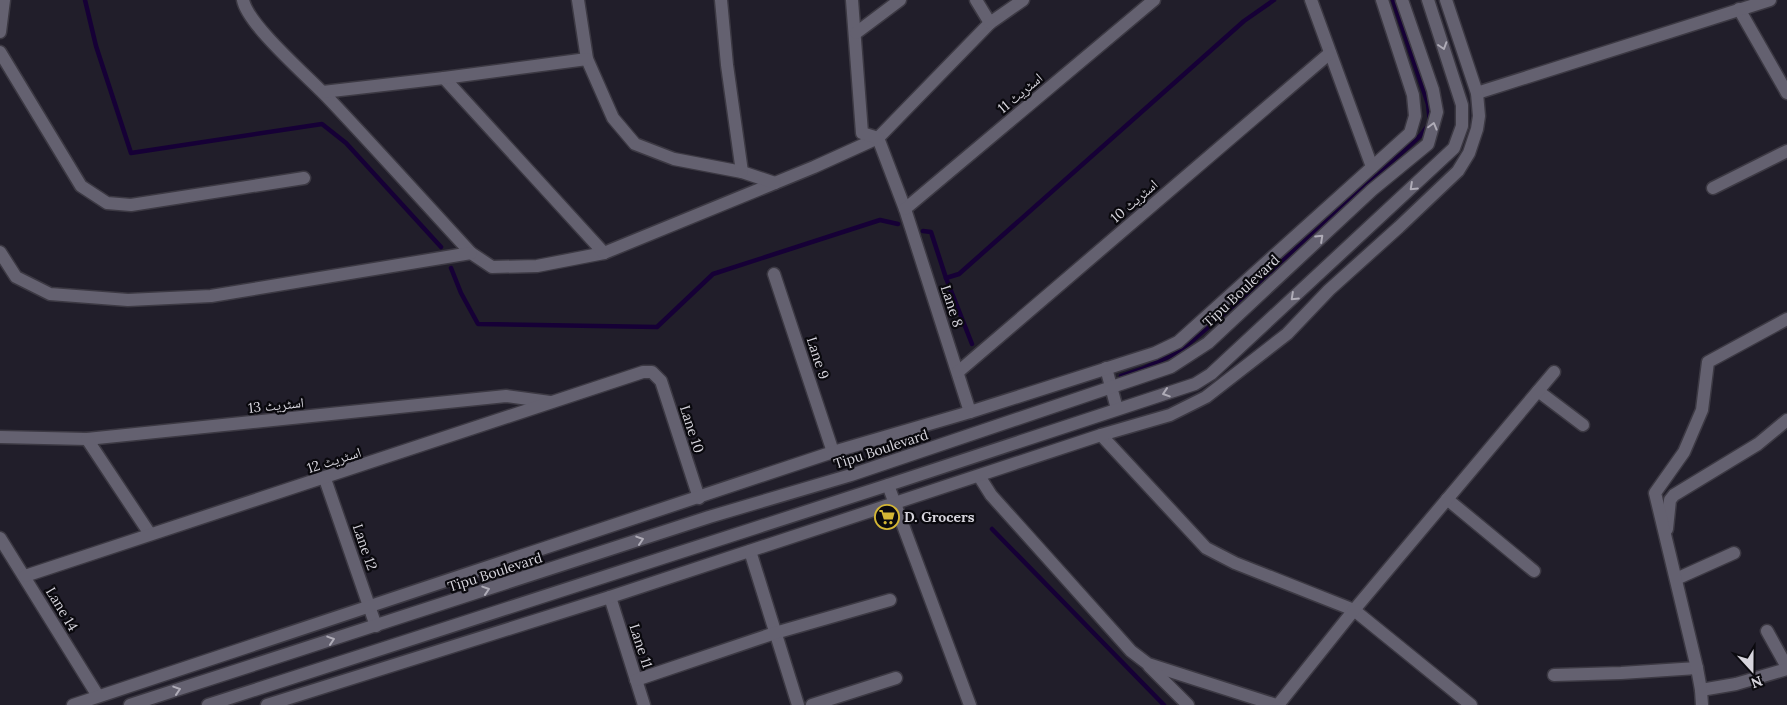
<svg xmlns="http://www.w3.org/2000/svg" width="1787" height="705" font-family="Lora,'Noto Naskh Arabic',serif">
	<style>
		.lines { fill: none; stroke-linecap: round; stroke-linejoin: round }
		.stream { stroke: #160036; stroke-width: 4.5 }
		.minor-casing { stroke: #3c3943; stroke-width: 15 }
		.tertiary-casing { stroke: #3c3943; stroke-width: 15 }
		.minor { stroke: #646170; stroke-width: 12 }
		.tertiary { stroke: #646170; stroke-width: 12 }
		.oneway { stroke: #afacb7 }
		.labels { text-anchor: middle; dominant-baseline: central; stroke-width: 4.5; stroke-linejoin: round; paint-order: stroke }
		.street-label { font-size: 14px; fill: #d7d5dd; stroke: #0a090e }
		.poi-label { font-size: 14px; font-weight: bold; fill: #d7d5dd; stroke: #0a090e; text-anchor: start }
	</style>
	<rect width="100%" height="100%" fill="#211e2a"/>
	<g class="lines">
		<!-- stream -->
		<g class="stream">
			<polyline points="85,0 96,46 131,153 322,124 346,143 441,247"/>
			<polyline points="923,231 931,232 946,278 972,344"/>
			<polyline points="451,268 461,293 478,324 657,327 713,274 880,220 898,224"/>
			<polyline points="946,278 959,274 1244,21 1274,0"/>
			<polyline points="1121,376 1142,369 1179,352 1234,305 1420,136 1430,123 1428,104 1393,0"/>
			<polyline points="992,529 1164,705"/>
		</g>
		<defs>
			<g id="minor">
				<path d="M 243,0 C 248,26 312,80 332,102 C 379,152 425,203 471,253 L 492,267 L 537,266 L 604,253 L 814,167 L 878,138 L 990,23 L 1023,0"/>
				<polyline points="578,0 587,59 613,118 635,144 674,159 742,172 775,183"/>
				<polyline points="721,0 727,65 742,172"/>
				<polyline points="852,0 862,133 878,138 905,209 970,412"/>
				<polyline points="976,0 990,23"/>
				<polyline points="1311,0 1372,167"/>
				<polyline points="1739,9 1787,93"/>
				<polyline points="0,32 4,0"/>
				<polyline points="856,33 900,0"/>
				<polyline points="0,52 81,186 107,203 131,205 304,178"/>
				<polyline points="444,78 604,253"/>
				<polyline points="323,92 444,78 587,59"/>
				<polyline points="1477,93 1770,0"/>
				<polyline points="1713,188 1787,151"/>
				<polyline points="905,209 1154,0"/>
				<polyline points="0,252 16,277 50,294 128,300 211,296 471,253"/>
				<polyline points="774,274 833,452"/>
				<polyline points="1106,368 1117,409"/>
				<polyline points="958,372 1330,53"/>
				<polyline points="1538,391 1583,425"/>
				<polyline points="1101,435 1206,548 1235,563 1354,610 1471,705"/>
				<polyline points="0,437 87,439 506,396 550,402"/>
				<polyline points="87,439 150,534"/>
				<polyline points="979,476 991,495 1131,651 1148,664 1276,705"/>
				<polyline points="325,479 376,626"/>
				<polyline points="888,485 970,705"/>
				<polyline points="1447,499 1534,571"/>
				<polyline points="1667,529 1670,500 1674,495 1758,444 1787,420"/>
				<polyline points="0,538 98,696"/>
				<polyline points="750,551 798,705"/>
				<path d="M 25,576 C 230,507 437,442 643,372 L 652,372 L 661,381 L 699,498"/>
				<polyline points="1676,579 1734,553"/>
				<polyline points="610,597 644,705"/>
				<polyline points="1767,631 1787,667"/>
				<polyline points="1149,666 1188,705"/>
				<polyline points="1554,675 1621,673 1697,668"/>
				<polyline points="636,680 775,633 890,600"/>
				<polyline points="1701,690 1736,684 1787,669"/>
				<polyline points="73,705 833,452 970,412 1155,353 1178,342 1410,133 1415,116 1413,95 1382,0"/>
				<polyline points="267,705 610,597 1101,435 1170,415 1206,397 1287,334 1329,290 1399,227 1458,171 1469,153 1477,129 1479,116 1477,93 1446,0"/>
				<polyline points="812,705 896,678"/>
				<polyline points="1278,705 1354,610 1554,372"/>
				<polyline points="1702,705 1701,690 1697,668 1655,493 1684,452 1702,410 1708,362 1787,319"/>
			</g>
			<g id="tertiary">
				<polyline points="130,705 709,517 851,475 1171,367 1208,343 1372,190 1428,144 1437,112 1433,90 1402,0"/>
				<polyline points="208,705 888,485 1195,384 1211,374 1454,148 1462,126 1462,105 1428,0"/>
			</g>
		</defs>
		<!-- minor casing -->
		<use href="#minor" class="minor-casing"/>
		<!-- tertiary casing -->
		<use href="#tertiary" class="tertiary-casing"/>
		<!-- minor -->
		<use href="#minor" class="minor"/>
		<!-- tertiary -->
		<use href="#tertiary" class="tertiary"/>
	</g>
	<!-- one-way arrows -->
	<defs><path id="oneway-chevron" d="M-2-3.5L2.5 0L-2 3.5" fill="none" stroke-width="1.6" stroke-linecap="round" stroke-linejoin="round" transform="scale(1.25)"/></defs>
	<g class="oneway">
		<use href="#oneway-chevron" transform="translate(1443 46) rotate(72)"/>
		<use href="#oneway-chevron" transform="translate(1433 126) rotate(-75)"/>
		<use href="#oneway-chevron" transform="translate(1413 187) rotate(137)"/>
		<use href="#oneway-chevron" transform="translate(1320 238) rotate(-43)"/>
		<use href="#oneway-chevron" transform="translate(1294 297) rotate(137)"/>
		<use href="#oneway-chevron" transform="translate(1166 393) rotate(162)"/>
		<use href="#oneway-chevron" transform="translate(640 540) rotate(-18)"/>
		<use href="#oneway-chevron" transform="translate(486 590) rotate(-18)"/>
		<use href="#oneway-chevron" transform="translate(331 640) rotate(-18)"/>
		<use href="#oneway-chevron" transform="translate(177 690) rotate(-18)"/>
	</g>
	<!-- icons -->
	<defs>
		<symbol id="supermarket-ring" viewBox="-11 -11 22 22"><circle r="9.5" fill="#0a090e" stroke="#d4b635" stroke-width="1.5"/><path d="M-6-5.5h2.5l.6 2H6L4.5 2H-2.5L-4.4-4H-6ZM-1.5 3.2a1.3 1.3 0 1 0 .1 0ZM3 3.2a1.3 1.3 0 1 0 .1 0Z" fill="#d4b635"/></symbol>
	</defs>
	<g fill-rule="evenodd">
		<use href="#supermarket-ring" x="873" y="503" width="28" height="28"/>
	</g>
	<g class="labels">
		<!-- street labels -->
		<g class="street-label">
			<text transform="translate(1020 93) rotate(-40)">اسٹریٹ 11</text>
			<text transform="translate(1134 201) rotate(-41)">اسٹریٹ 10</text>
			<text transform="translate(1241 291) rotate(-43)">Tipu Boulevard</text>
			<text transform="translate(952 306) rotate(72)">Lane 8</text>
			<text transform="translate(818 358) rotate(72)">Lane 9</text>
			<text transform="translate(276 405) rotate(-6)">اسٹریٹ 13</text>
			<text transform="translate(692 429) rotate(72)">Lane 10</text>
			<text transform="translate(881 449) rotate(-18)">Tipu Boulevard</text>
			<text transform="translate(334 460) rotate(-18)">اسٹریٹ 12</text>
			<text transform="translate(365 547) rotate(71)">Lane 12</text>
			<text transform="translate(495 572) rotate(-18)">Tipu Boulevard</text>
			<text transform="translate(62 609) rotate(59)">Lane 14</text>
			<text transform="translate(641 646) rotate(72)">Lane 11</text>
		</g>
		<!-- poi labels -->
		<g class="poi-label">
			<text x="904" y="517">D. Grocers</text>
		</g>
	</g>
	<!-- north arrow -->
	<g transform="translate(1752 670) rotate(159)" stroke="#0a090e" stroke-width="4" paint-order="stroke">
	<path d="M0-4L9 19L0 12L-9 19Z" fill="#d7d5dd"/>
	<text y="-8" font-size="14" font-weight="bold" text-anchor="middle" fill="#d7d5dd">N</text>
	</g>
</svg>
